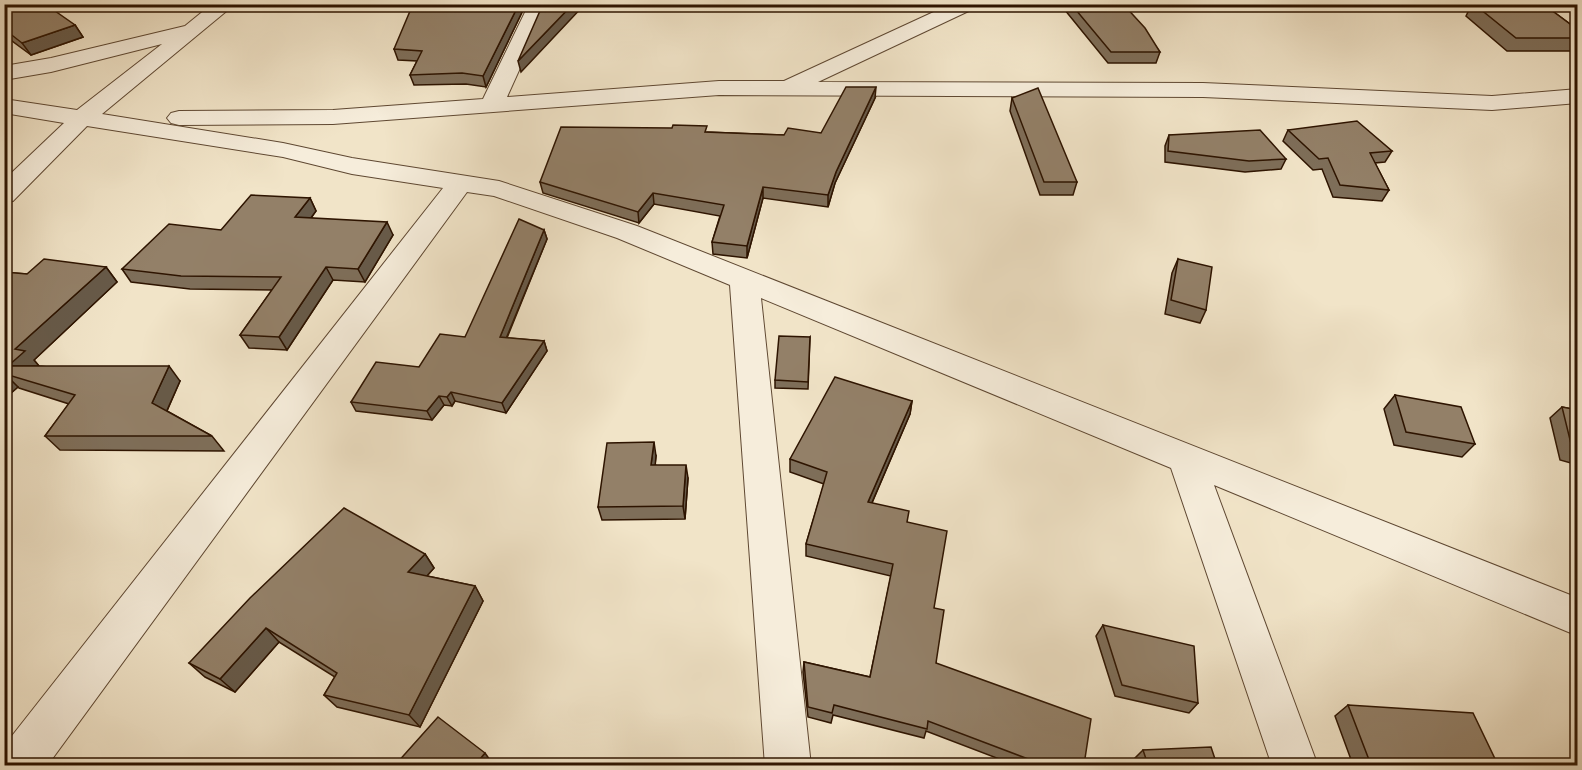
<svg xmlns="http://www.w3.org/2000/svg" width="1582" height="770" font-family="'Old Standard TT',serif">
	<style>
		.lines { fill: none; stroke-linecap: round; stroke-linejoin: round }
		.street-casing { stroke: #5f4832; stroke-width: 2 }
		.street { fill: #f6eddb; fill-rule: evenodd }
		.wall { fill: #7e6e59; stroke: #2e1400; stroke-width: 1.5 }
		.shaded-wall { fill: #675a49; stroke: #2e1400; stroke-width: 1.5 }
		.building { fill: #938068; stroke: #2e1400; stroke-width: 1.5 }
	</style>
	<rect width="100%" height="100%" fill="#f1e4c8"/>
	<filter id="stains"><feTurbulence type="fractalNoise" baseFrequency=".00333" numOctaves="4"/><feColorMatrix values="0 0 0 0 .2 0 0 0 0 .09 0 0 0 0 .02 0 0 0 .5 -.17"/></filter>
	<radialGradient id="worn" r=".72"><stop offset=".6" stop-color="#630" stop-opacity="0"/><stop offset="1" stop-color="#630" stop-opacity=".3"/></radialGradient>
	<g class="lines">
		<defs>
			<g id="street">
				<polygon points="212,4 235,4 102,114 283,143 352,158 499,181 637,226 1578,598 1578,636 1214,485 1318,766 1272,766 1171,468 761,298 811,766 765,766 730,285 617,238 494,196 467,192 47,766 4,766 4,746 443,188 352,174 283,157 87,126 13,201 4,203 4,180 64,123 4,113 4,99 77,110 162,44 51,72 4,80 4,66 51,58 185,26"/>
				<polygon points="529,4 549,4 507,97 719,81 784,81 951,4 978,4 975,8 818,82 1203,83 1492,96 1578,89 1578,103 1492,110 1203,97 719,95 333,124 179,125 171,123 167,118 171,113 179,111 333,110 483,99"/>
			</g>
		</defs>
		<!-- street casing -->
		<use href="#street" class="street-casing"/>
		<!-- street -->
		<use href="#street" class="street"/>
	</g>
	<!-- wall -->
	<g class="wall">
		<polygon points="526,4 486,87 466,84 414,85 410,75 417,61 398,60 394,49"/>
		<polygon points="1060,4 1123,4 1160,52 1156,63 1108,63"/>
		<polygon points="1472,4 1543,4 1578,30 1578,51 1507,51 1466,16"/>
		<polygon points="4,10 75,25 83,37 31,55 4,35"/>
		<polygon points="875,98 835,183 828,207 763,198 747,258 713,254 712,242 720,216 654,204 639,223 543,193 540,182 707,132 784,135 821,133"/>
		<polygon points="1012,98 1077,182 1073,195 1040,195 1010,111"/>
		<polygon points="1288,130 1392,151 1385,162 1375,163 1389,190 1382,201 1333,197 1322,169 1313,170 1283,141"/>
		<polygon points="1169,135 1286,159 1281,169 1245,172 1165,162 1165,146"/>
		<polygon points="310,198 316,211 311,218 393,235 365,282 333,280 287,350 249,348 240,335 272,290 190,289 131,282 122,269 221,230"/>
		<polygon points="544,230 547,239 507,338 544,341 547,351 506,413 455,401 452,406 444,405 432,420 356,411 351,402 419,367 465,337"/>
		<polygon points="1178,259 1206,310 1200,323 1165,314 1172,273"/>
		<polygon points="106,267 117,282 34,360 39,366 180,381 167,411 212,436 224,451 60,450 45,436 69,404 19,388 18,387 4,399 4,272 27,274"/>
		<polygon points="810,337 808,389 775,388 775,380"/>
		<polygon points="1395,395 1475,444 1462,457 1394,445 1384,409"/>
		<polygon points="912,401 910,414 872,503 907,522 934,608 936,663 1084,765 1015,765 926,731 924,738 833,715 831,723 808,717 803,672 804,662 870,677 891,576 806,556 806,544 824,484 790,472 790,459"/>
		<polygon points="1562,407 1578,410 1578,465 1560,460 1550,418"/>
		<polygon points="656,456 655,465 688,478 685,519 602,520 598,507"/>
		<polygon points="425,554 434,568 427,576 475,586 483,601 420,727 337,707 324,695 335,677 279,642 235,692 205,677 189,663"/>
		<polygon points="1103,625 1198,703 1189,713 1115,696 1096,636"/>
		<polygon points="1348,705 1498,765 1353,765 1335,716"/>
		<polygon points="1143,750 1217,765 1136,765 1134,759"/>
	</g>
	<!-- shaded-wall -->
	<g class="shaded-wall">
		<polygon points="519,4 526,4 486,87 483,76"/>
		<polygon points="573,4 585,4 521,72 518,61"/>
		<polygon points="75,25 83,37 31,55 22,43"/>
		<polygon points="876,87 875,98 835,183 828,207 828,195 836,172"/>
		<polygon points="763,187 763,198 747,258 747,246"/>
		<polygon points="653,193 654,204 639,223 638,212"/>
		<polygon points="310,198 316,211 302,230 295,217"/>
		<polygon points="387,222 393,235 365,282 358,269"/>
		<polygon points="544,230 547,239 503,346 500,337"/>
		<polygon points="106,267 117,282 34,360 39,366 8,366 15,349"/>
		<polygon points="326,267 333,280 287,350 279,337"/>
		<polygon points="544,341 547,351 506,413 502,403"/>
		<polygon points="169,366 180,381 164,417 152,403"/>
		<polygon points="4,371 11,376 5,374 18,387 4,399"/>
		<polygon points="451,392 455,401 452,406 447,397"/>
		<polygon points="439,396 444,405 432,420 427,411"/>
		<polygon points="912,401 910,414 867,514 868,502"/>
		<polygon points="654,442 656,456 654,478 651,465"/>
		<polygon points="686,465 688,478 685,519 683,506"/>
		<polygon points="425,554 434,568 417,587 408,572"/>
		<polygon points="475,586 483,601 420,727 409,715"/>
		<polygon points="266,628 279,642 235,692 220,679"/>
		<polygon points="485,753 492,763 490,765 475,765"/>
	</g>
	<!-- building -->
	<g class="building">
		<polygon points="23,4 45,4 75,25 22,43 4,29 4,10"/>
		<polygon points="413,4 519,4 483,76 462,73 410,75 422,51 394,49"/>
		<polygon points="543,4 573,4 518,61"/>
		<polygon points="1071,4 1123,4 1145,28 1160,52 1111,52"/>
		<polygon points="1474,4 1543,4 1578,30 1578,38 1516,38"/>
		<polygon points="846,87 876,87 836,172 828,195 763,187 747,246 712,242 724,205 653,193 638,212 540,182 561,127 672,128 673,125 707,126 705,132 784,135 788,128 821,133"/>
		<polygon points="1038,88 1077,182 1044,182 1012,98"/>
		<polygon points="1357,121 1392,151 1370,153 1389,190 1340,185 1328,158 1319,159 1288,130"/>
		<polygon points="1260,130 1286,159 1249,161 1168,151 1169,135"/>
		<polygon points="251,195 310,198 295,217 387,222 358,269 326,267 279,337 240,335 281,277 181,276 122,269 169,224 221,230"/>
		<polygon points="519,219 544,230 500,337 544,341 502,403 451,392 447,397 439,396 427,411 351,402 376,362 419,367 440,334 465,337"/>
		<polygon points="44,259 106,267 15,349 25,351 8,366 169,366 152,403 212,436 45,436 75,395 5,374 5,370 4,371 4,272 27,274"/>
		<polygon points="1178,259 1212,267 1206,310 1171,300"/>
		<polygon points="779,336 810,337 808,382 775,380"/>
		<polygon points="835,377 912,401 868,502 909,511 907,522 947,531 934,608 944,610 936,663 1091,719 1084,765 1044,765 928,721 927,729 834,705 832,713 808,707 804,662 870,677 893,564 806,544 827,472 790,459"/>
		<polygon points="1395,395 1461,407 1475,444 1406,432"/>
		<polygon points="1562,407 1578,410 1578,450 1572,448"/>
		<polygon points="654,442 651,465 686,465 683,506 598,507 607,443"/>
		<polygon points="344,508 425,554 408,572 475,586 409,715 324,695 337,673 266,628 220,679 189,663 250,598"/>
		<polygon points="1103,625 1194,646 1198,703 1122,685"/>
		<polygon points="1348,705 1473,713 1498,765 1371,765"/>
		<polygon points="438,717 485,753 475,765 397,765 396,764"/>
		<polygon points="1211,747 1217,765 1148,765 1143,750"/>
	</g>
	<!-- margin -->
	<rect width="1582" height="770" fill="none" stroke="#f1e4c8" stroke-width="24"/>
	<rect x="6" y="6" width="1570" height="758" fill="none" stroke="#2e1400" stroke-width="3"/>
	<rect x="12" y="12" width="1558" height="746" fill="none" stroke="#2e1400" stroke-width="1.5"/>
	<rect width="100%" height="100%" filter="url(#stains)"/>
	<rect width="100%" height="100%" fill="url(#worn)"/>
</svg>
